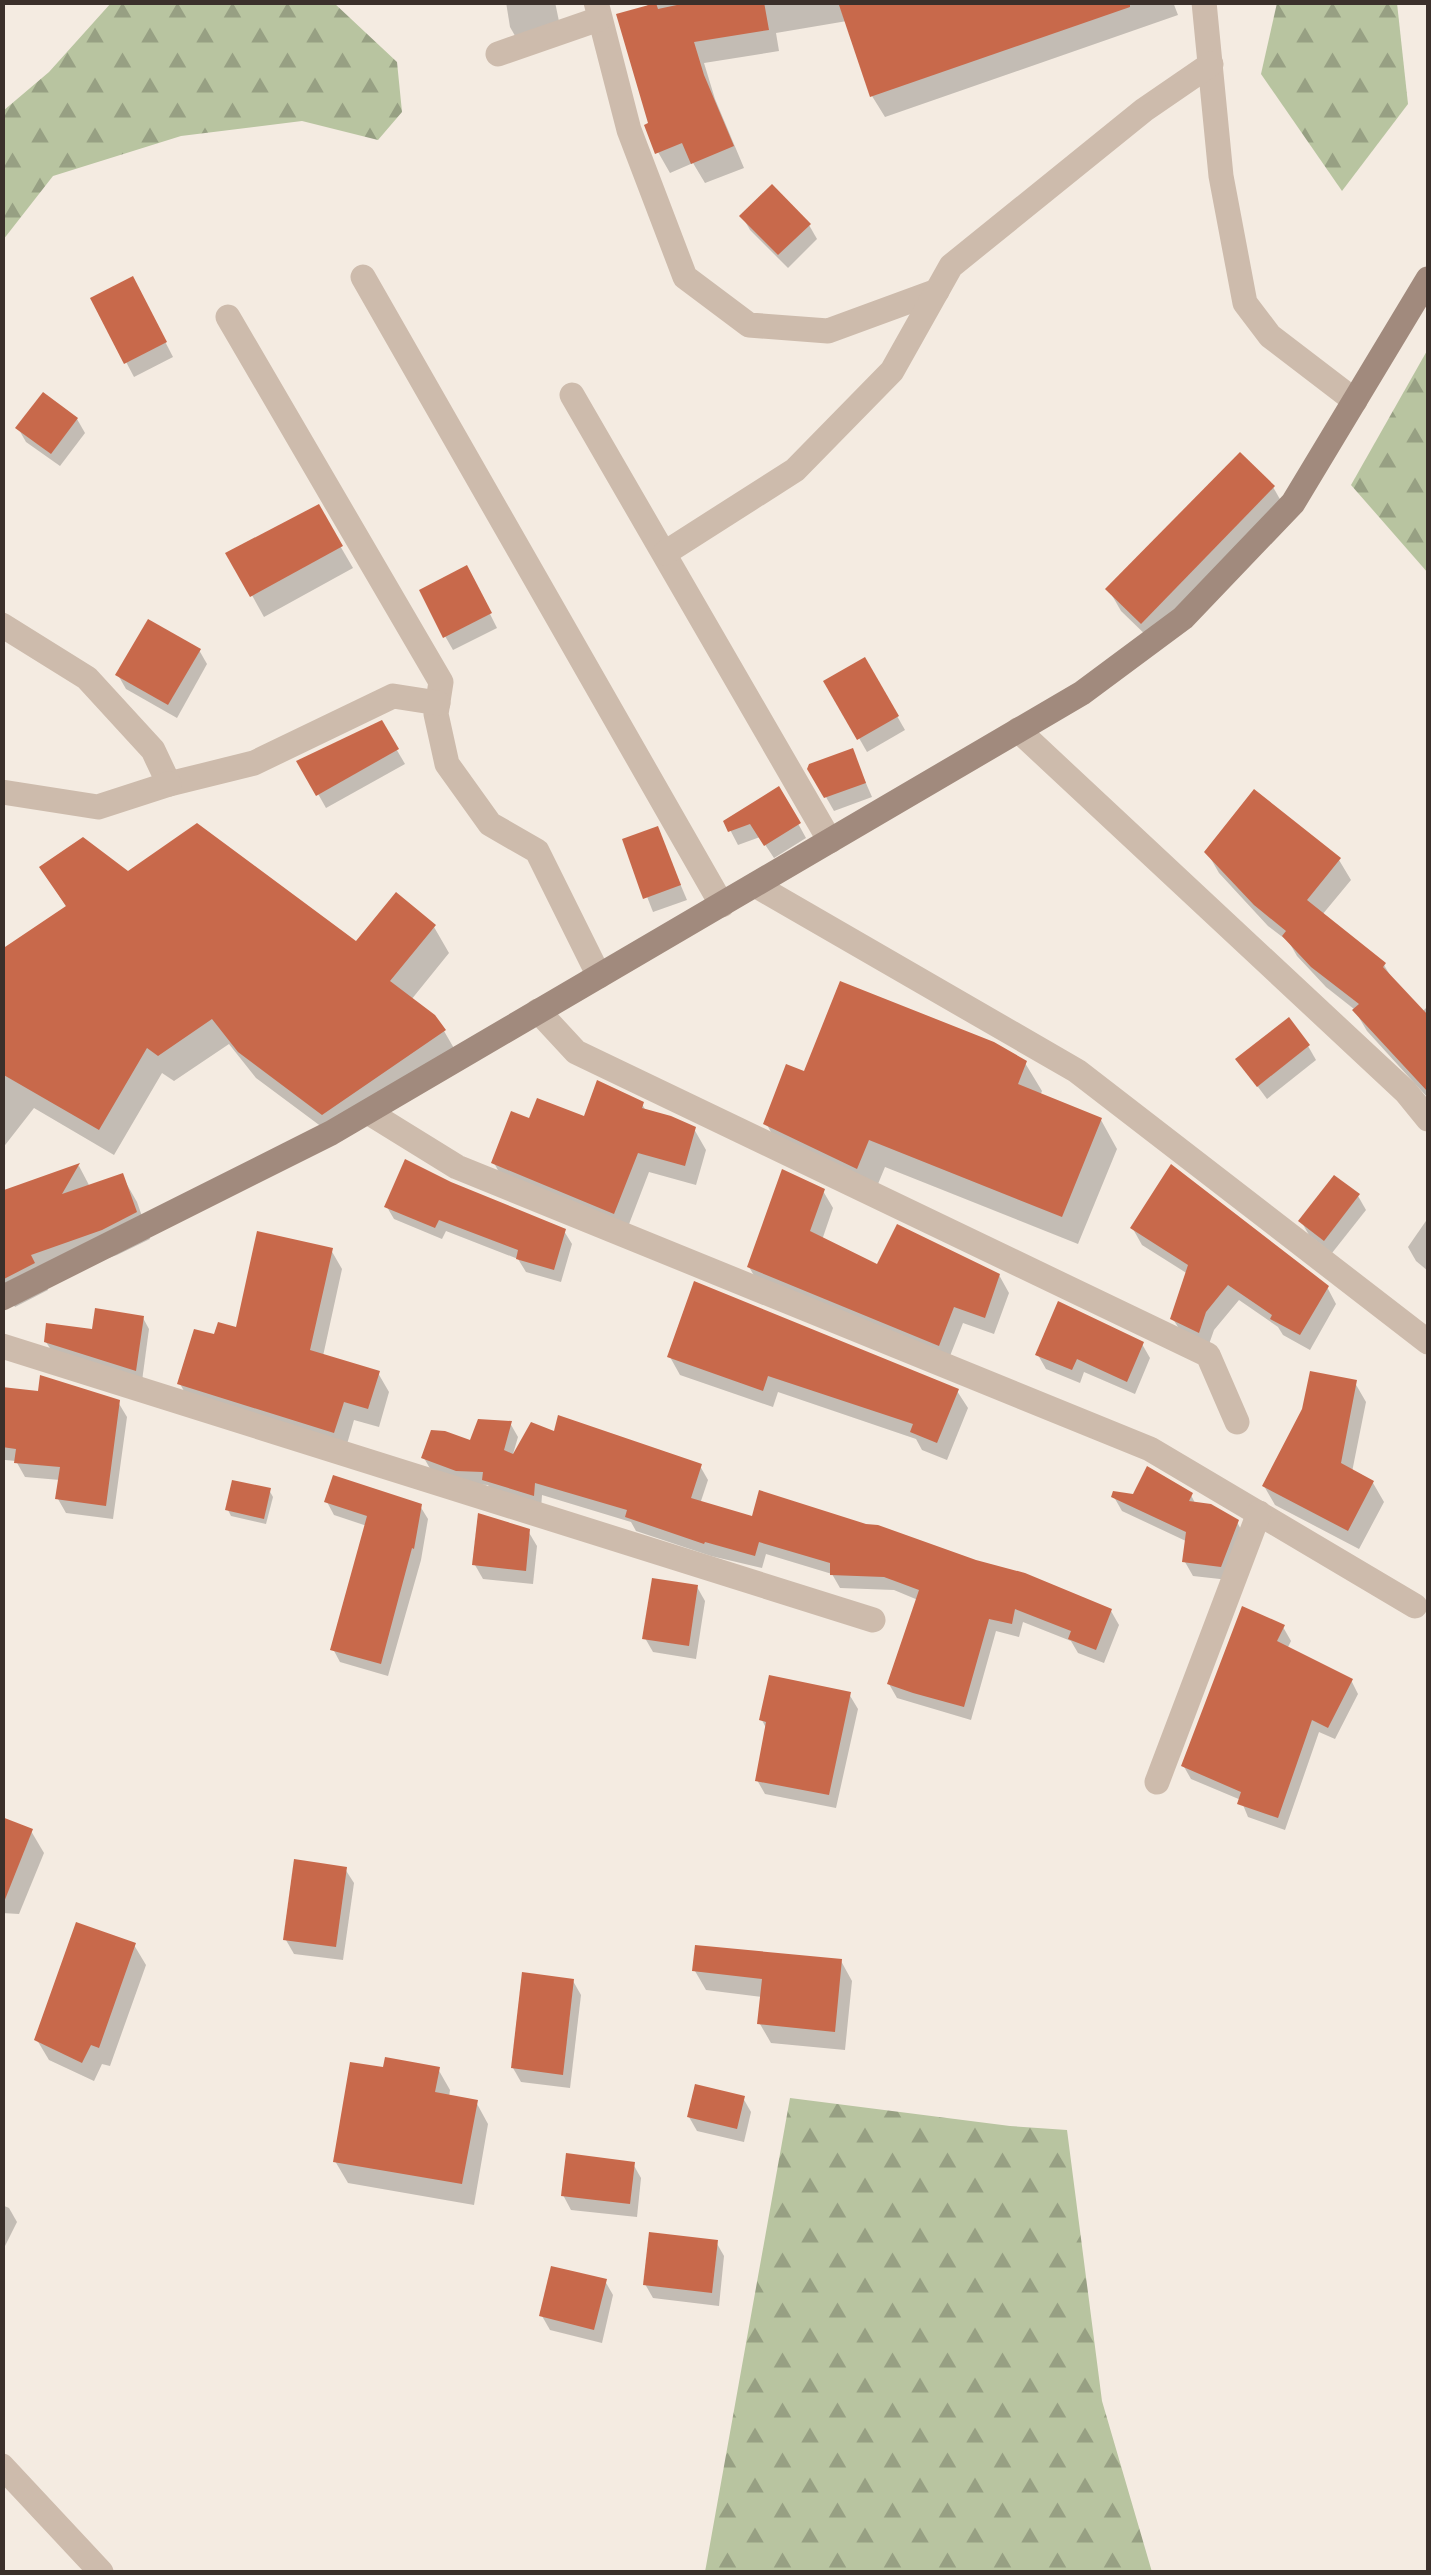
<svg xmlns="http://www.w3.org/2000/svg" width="1431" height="2575" font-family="Lato,sans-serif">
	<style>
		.forest { fill: url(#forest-firs) }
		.shadow { fill: #0003 }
		.building { fill: #c8694b }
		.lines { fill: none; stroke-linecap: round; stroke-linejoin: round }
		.street { stroke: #cdbbac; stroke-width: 25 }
		.secondary { stroke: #a18a7d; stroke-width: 25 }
	</style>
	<defs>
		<pattern id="forest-firs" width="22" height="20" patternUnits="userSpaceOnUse" patternTransform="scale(2.5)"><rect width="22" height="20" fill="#b8c4a0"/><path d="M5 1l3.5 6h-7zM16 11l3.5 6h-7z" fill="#97a083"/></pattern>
	</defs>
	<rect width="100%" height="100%" fill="#f4ebe1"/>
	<!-- forest -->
	<g class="forest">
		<polygon points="111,3 334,3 397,62 402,112 378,140 302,121 181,136 53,176 3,240 3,111 49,72"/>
		<polygon points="1277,3 1397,3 1408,104 1342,191 1261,74"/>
		<polygon points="1428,349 1428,573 1351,485"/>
		<polygon points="790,2098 1010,2126 1067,2130 1102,2401 1152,2572 705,2572"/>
	</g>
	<!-- shadow -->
	<g class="shadow">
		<polygon points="506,2 555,2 561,31 518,41 510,27"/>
		<polygon points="647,2 1173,2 1178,15 885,117 872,96 847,21 776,33 779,51 704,63 715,99 744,168 705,183 693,163 670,173 658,152 651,125"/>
		<polygon points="742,216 809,225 817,239 788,268 750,230"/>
		<polygon points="140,293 173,357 134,377 93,299"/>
		<polygon points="77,419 85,433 60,466 26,442 18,428"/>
		<polygon points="1273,487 1285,508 1154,643 1121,611 1109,590"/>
		<polygon points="318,508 353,568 264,617 229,554"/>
		<polygon points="474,582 497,628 453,650 445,636"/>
		<polygon points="199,650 207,664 177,718 126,689 118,675"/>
		<polygon points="865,660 905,730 867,752 827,682"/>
		<polygon points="381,723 405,764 326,808 300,762"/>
		<polygon points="852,751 872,797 834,811 810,769"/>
		<polygon points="779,789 806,838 774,858 760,837 738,845 726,822"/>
		<polygon points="657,829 687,900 653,912 625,840"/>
		<polygon points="1207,852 1339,860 1351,880 1322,915 1384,965 1394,982 1422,1012 1428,1006 1428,1098 1367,1031 1354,1009 1326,987 1297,956 1289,942 1268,926 1219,873"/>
		<polygon points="42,868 128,874 356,945 434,927 449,953 411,1000 444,1031 459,1057 338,1139 256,1078 229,1044 174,1081 162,1073 114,1155 34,1108 2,1149 2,952 67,908"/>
		<polygon points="1308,1046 1316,1060 1267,1099 1238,1060"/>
		<polygon points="1025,1063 1042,1091 1040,1096 1101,1120 1117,1149 1078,1244 885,1167 873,1196 782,1152 766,1123"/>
		<polygon points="642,1104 646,1111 694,1129 706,1150 696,1185 649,1172 626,1232 505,1183 494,1163 531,1121 585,1119"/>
		<polygon points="79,1166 90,1187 122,1176 137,1202 150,1239 117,1255 44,1281 48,1290 15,1307 13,1304 2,1309 2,1184 6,1192"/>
		<polygon points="450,1184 564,1231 572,1244 561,1282 526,1272 518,1259 446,1231 442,1239 394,1219 387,1207"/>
		<polygon points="823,1191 833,1208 822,1240 878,1267 999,1275 1009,1293 994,1334 963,1323 948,1361 759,1284 749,1267"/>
		<polygon points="1358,1196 1366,1210 1332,1253 1309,1235 1301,1221"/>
		<polygon points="1428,1218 1428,1271 1416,1261 1408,1247"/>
		<polygon points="1133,1229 1327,1287 1336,1304 1310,1350 1283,1335 1278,1327 1239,1300 1214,1330 1208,1347 1183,1335 1173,1319 1188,1274 1142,1245"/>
		<polygon points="331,1250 342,1269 323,1356 378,1373 389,1392 379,1427 354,1420 345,1451 191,1403 180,1384 215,1338 237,1330"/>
		<polygon points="143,1318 149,1329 142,1381 53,1353 46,1342"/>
		<polygon points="1142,1344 1150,1358 1135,1394 1084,1372 1080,1383 1046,1369 1038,1355"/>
		<polygon points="670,1357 957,1391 968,1408 947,1460 922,1450 916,1439 778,1392 773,1407 680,1375"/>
		<polygon points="1355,1383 1366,1402 1352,1472 1373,1483 1384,1502 1359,1549 1275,1505 1264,1486"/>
		<polygon points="2,1390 118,1402 127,1417 113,1519 66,1513 58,1499 60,1480 25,1477 16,1461 5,1460"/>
		<polygon points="510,1423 518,1437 513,1454 555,1434 700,1466 708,1480 700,1504 1111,1611 1119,1625 1104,1663 1078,1653 1071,1641 1023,1622 1019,1637 996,1631 971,1720 897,1698 889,1684 918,1600 894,1590 840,1588 832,1574 766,1554 762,1568 711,1556 636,1531 631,1522 542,1495 541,1509 493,1494 488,1485 466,1484 432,1472 424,1458 471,1443"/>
		<polygon points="269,1490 273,1497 266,1524 231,1516 228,1510"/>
		<polygon points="1191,1495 1196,1505 1237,1522 1245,1537 1229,1580 1193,1576 1185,1562 1188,1542 1122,1511 1114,1497"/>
		<polygon points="327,1502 420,1506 428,1519 421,1560 388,1676 340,1662 333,1649 367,1526 334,1515"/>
		<polygon points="528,1531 537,1546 533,1584 483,1579 475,1565"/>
		<polygon points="697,1587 705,1601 696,1659 653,1652 645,1638"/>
		<polygon points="1283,1627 1291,1641 1287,1649 1351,1680 1358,1694 1335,1739 1319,1732 1285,1830 1248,1817 1241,1800 1191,1779 1183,1765"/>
		<polygon points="849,1694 858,1709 836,1808 765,1794 757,1780 767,1730 762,1720"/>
		<polygon points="2,1822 31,1831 44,1853 19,1914 2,1913"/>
		<polygon points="345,1869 354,1883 343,1960 294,1954 286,1940"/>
		<polygon points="134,1945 146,1965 110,2066 102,2064 94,2081 49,2060 37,2040"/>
		<polygon points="841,1961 852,1981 845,2050 771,2043 760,2024 762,1997 706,1990 695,1971"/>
		<polygon points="573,1981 581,1995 570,2088 521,2082 513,2068"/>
		<polygon points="438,2069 450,2090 449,2097 476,2102 488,2124 474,2205 348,2183 335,2161 385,2070"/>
		<polygon points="743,2098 751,2112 744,2142 697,2131 689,2117"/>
		<polygon points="633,2164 641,2178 637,2217 571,2210 563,2195"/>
		<polygon points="2,2205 9,2208 17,2222 2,2252"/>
		<polygon points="716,2242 724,2256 719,2306 653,2298 645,2284"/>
		<polygon points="605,2281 613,2295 602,2343 550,2330 542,2316"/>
	</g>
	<!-- building -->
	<g class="building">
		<polygon points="691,2 764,2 769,30 694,42 704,75 734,146 691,164 682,143 655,154 644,125 648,123 616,14 656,3 658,9"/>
		<polygon points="838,2 1130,2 1130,7 870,97"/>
		<polygon points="772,184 811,224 778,255 739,216"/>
		<polygon points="133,276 167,342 124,364 90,298"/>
		<polygon points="43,392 78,418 51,454 15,428"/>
		<polygon points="1240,452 1275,486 1141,624 1105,589"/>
		<polygon points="319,504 343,546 250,597 225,553"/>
		<polygon points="467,565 492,613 443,638 419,590"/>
		<polygon points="148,619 201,649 168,705 115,675"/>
		<polygon points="865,657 899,716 857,740 823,681"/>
		<polygon points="382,720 399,749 316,796 296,761"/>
		<polygon points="853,748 866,783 824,798 807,769 809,764"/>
		<polygon points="779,786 801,823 764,846 750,824 728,832 723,821"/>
		<polygon points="1254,789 1341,858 1307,900 1386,963 1383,967 1428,1015 1428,1092 1352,1010 1359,1004 1311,967 1282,936 1286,931 1254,905 1204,852"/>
		<polygon points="197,823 356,941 396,892 436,925 390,981 435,1015 446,1030 322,1115 238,1052 212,1019 158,1056 147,1048 99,1130 2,1074 2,949 66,906 39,867 83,837 128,871"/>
		<polygon points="658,826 681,885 643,899 622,839"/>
		<polygon points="840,981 994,1042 1027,1061 1018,1084 1102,1118 1062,1217 869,1140 857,1169 763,1124 786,1064 804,1071"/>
		<polygon points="1289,1017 1310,1045 1257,1087 1235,1059"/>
		<polygon points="597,1080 644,1102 642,1108 671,1116 696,1127 685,1166 638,1153 614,1214 491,1163 511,1111 529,1118 537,1098 584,1116"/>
		<polygon points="405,1159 451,1182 566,1229 554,1270 516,1259 518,1250 439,1220 435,1228 384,1207"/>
		<polygon points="80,1163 62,1194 123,1173 137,1212 102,1230 31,1255 35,1263 2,1280 2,1187 4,1190"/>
		<polygon points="1171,1164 1329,1286 1300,1335 1270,1319 1272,1315 1228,1285 1206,1312 1199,1333 1170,1319 1188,1265 1130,1228"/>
		<polygon points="782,1169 825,1189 810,1231 877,1264 897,1224 1000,1274 985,1318 954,1307 939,1346 747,1267"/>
		<polygon points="1334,1175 1360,1194 1324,1241 1298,1221"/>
		<polygon points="257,1231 333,1248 310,1350 380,1371 368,1409 344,1402 334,1433 177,1384 194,1329 214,1334 218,1322 236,1327"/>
		<polygon points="694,1281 959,1389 937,1443 910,1432 913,1424 768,1376 763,1391 667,1357"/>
		<polygon points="1058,1301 1144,1342 1127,1382 1077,1359 1072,1370 1035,1355"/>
		<polygon points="95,1308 144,1316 136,1371 44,1342 46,1323 92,1329"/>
		<polygon points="1310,1371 1357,1380 1341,1463 1374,1481 1348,1531 1262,1486 1302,1409"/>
		<polygon points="40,1375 120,1400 106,1506 55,1499 60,1467 14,1463 16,1449 2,1447 2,1387 38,1391"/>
		<polygon points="558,1415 702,1464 691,1498 752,1516 759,1490 866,1524 878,1525 976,1560 1025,1573 1112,1609 1096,1650 1068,1639 1071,1631 1015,1609 1012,1624 989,1619 964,1707 913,1693 887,1684 919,1590 884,1577 830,1575 830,1563 759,1542 755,1556 705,1542 704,1544 625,1517 627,1510 535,1483 534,1496 482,1480 483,1472 456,1471 421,1458 431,1430 445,1431 470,1440 478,1419 512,1421 504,1450 513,1454 531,1422 554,1431"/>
		<polygon points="1147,1466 1193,1493 1189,1501 1211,1504 1239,1520 1221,1567 1182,1562 1186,1532 1111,1497 1113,1491 1133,1494"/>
		<polygon points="333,1475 422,1504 414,1549 412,1548 381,1664 330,1650 367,1516 324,1502"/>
		<polygon points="232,1480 271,1488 264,1519 225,1510"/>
		<polygon points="478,1513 530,1529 526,1571 472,1565"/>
		<polygon points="652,1578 698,1585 689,1646 642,1639"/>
		<polygon points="1242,1606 1285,1625 1277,1641 1353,1679 1328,1728 1312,1720 1278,1818 1237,1804 1241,1792 1181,1766"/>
		<polygon points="769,1675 851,1692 829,1795 755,1781 766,1722 759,1720"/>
		<polygon points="2,1817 33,1829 4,1902 2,1902"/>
		<polygon points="294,1859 347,1867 336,1947 283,1940"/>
		<polygon points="76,1922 136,1943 99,2048 91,2045 82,2063 34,2040"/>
		<polygon points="695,1945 842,1959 835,2032 757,2024 762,1979 692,1971"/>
		<polygon points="522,1972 574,1979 563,2075 511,2068"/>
		<polygon points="385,2057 440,2067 435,2092 478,2100 462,2184 333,2162 350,2062 383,2067"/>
		<polygon points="695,2084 745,2096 737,2129 687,2117"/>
		<polygon points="566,2153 635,2162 630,2204 561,2196"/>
		<polygon points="649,2232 718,2240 712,2293 643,2285"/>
		<polygon points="551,2266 607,2279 594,2330 539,2316"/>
	</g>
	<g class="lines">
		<!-- street -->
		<g class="street">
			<polyline points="596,2 629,130 685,277 749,325 828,331 937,291"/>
			<polyline points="1204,2 1221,176 1245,303 1270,336 1355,401"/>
			<polyline points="498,54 599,19"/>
			<polyline points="363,277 722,905"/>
			<polyline points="228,317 441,682 436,714 447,764 490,824 537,851 599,976"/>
			<polyline points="572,395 830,841"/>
			<polyline points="665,553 795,470 892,371 951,266 1144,110 1211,64"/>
			<polyline points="2,625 87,678 153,750 169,784 254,763 393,696 438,703"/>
			<polyline points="1018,730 1406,1092 1428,1119"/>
			<polyline points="2,792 98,807 169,784"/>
			<polyline points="755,885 1077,1071 1428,1342"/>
			<polyline points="538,1011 576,1052 1208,1355 1237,1422"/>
			<polyline points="368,1112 457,1167 1150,1449 1415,1606"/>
			<polyline points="2,1346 873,1620"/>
			<polyline points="1157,1782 1259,1513"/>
			<polyline points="2,2466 101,2572"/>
		</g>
		<!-- secondary -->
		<polyline class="secondary" points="2,1298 331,1133 1082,693 1183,618 1293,503 1428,279"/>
	</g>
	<!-- border -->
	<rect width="1431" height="2575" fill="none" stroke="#3b302b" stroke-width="10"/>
</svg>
